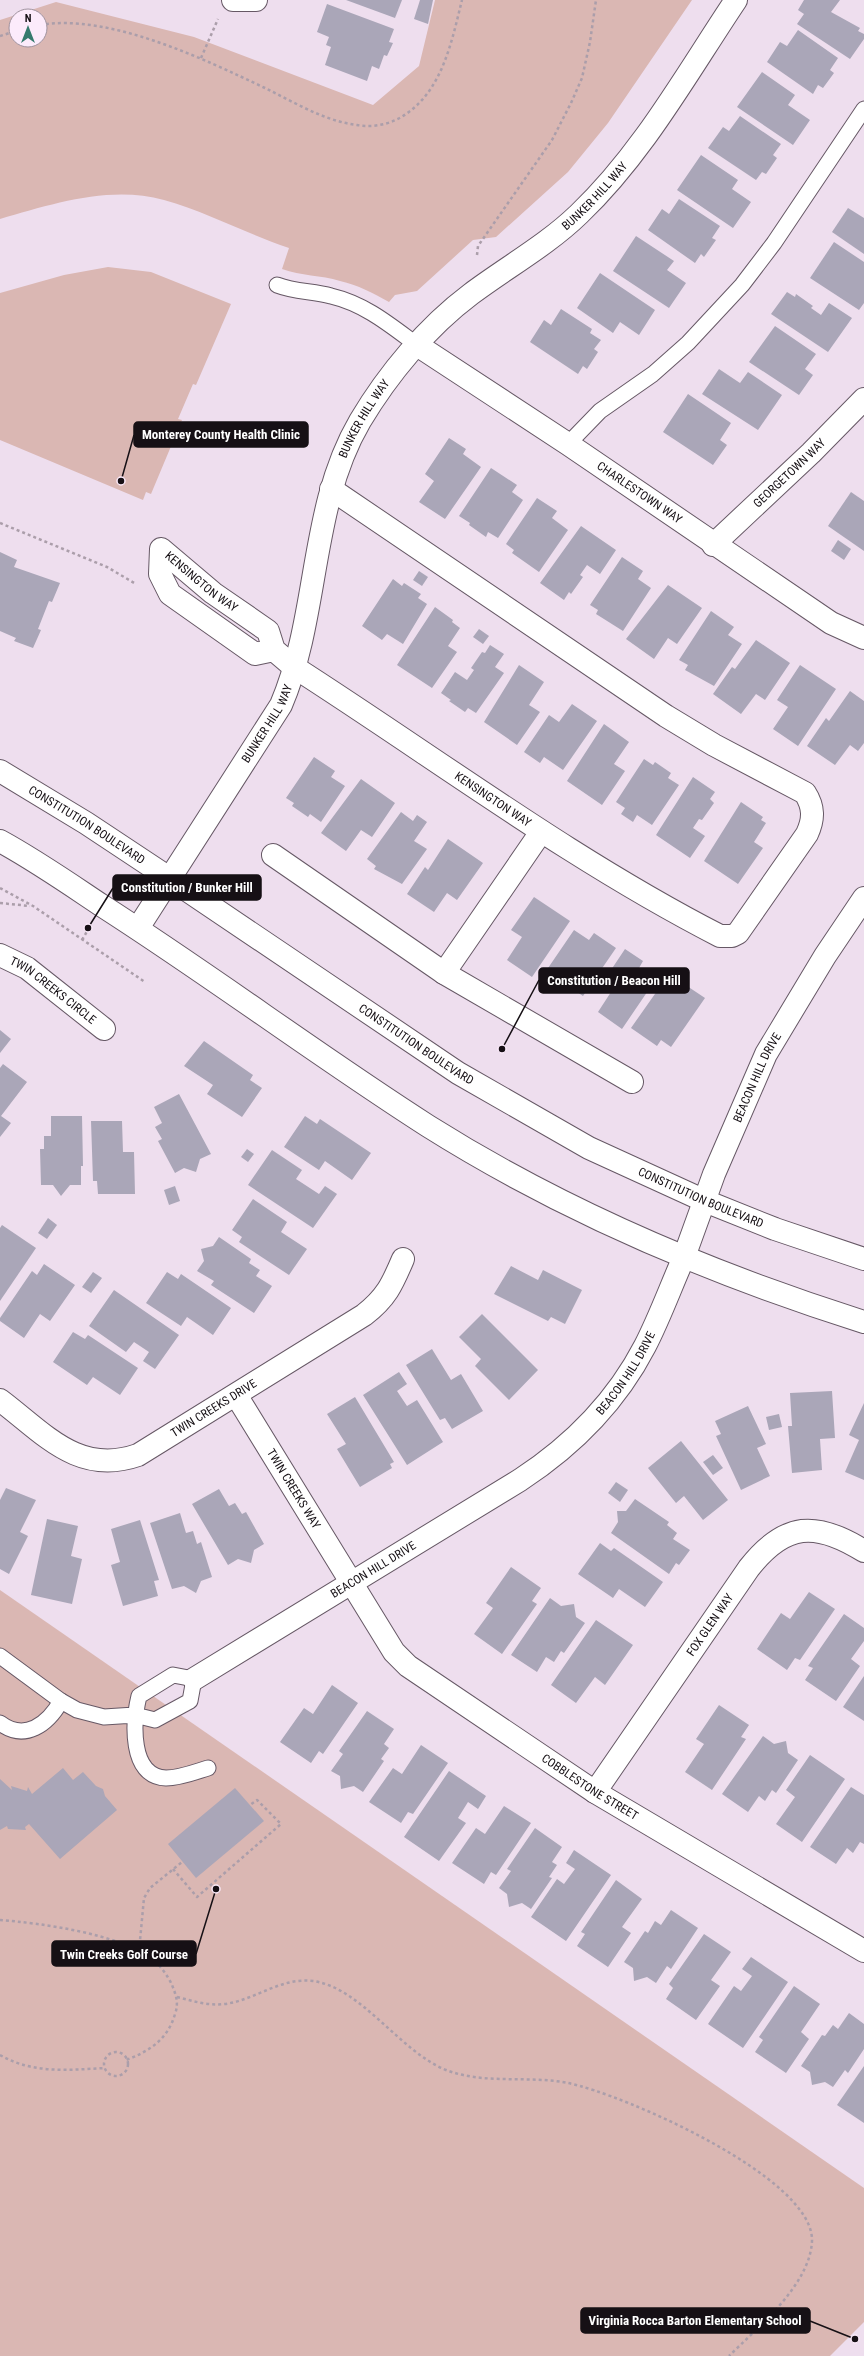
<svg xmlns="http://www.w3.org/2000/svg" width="864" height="2356" font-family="'Roboto Condensed',sans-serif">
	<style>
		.green { fill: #dab7b3; fill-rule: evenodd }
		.building { fill: #aaa6b8 }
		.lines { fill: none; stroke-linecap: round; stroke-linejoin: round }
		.service-casing { stroke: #665865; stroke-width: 17 }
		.minor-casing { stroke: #665865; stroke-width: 24 }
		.tertiary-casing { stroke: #665865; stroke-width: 24 }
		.secondary-casing { stroke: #665865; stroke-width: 24 }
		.path { stroke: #ab9eaa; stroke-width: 2.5; stroke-dasharray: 3 3; stroke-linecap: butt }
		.service { stroke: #fff; stroke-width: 15 }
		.minor { stroke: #fff; stroke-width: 22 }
		.tertiary { stroke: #fff; stroke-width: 22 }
		.secondary { stroke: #fff; stroke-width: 22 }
		.labels { text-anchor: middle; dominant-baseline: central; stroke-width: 3; stroke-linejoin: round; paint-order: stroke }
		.street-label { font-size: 12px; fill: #161015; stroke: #fcebfb }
		.leader { fill: none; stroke: #161015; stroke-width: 1.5 }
		.callout-dot { fill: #161015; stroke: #fcebfb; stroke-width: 1.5 }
		.callout { fill: #161015; stroke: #161015; stroke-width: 1.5 }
		.callout-label { font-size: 13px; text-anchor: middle; font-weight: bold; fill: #fff }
	</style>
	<rect width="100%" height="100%" fill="#eedeee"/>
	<!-- green -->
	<g class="green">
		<path d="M 435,0 L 692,0 L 608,123 L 568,172 L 496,237 L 473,240 L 417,291 L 395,295 L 389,302 C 373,293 358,285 340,281 C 321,275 301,276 282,269 L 289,248 C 247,234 207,212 164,200 C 110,185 52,204 0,219 L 0,20 L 56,2 L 194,37 L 373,105 L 419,66 ZM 16,16 L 40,16 L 40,40 L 16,40 Z"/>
		<polygon points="108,267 151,272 231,304 196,385 193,384 178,419 182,420 151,494 146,492 143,500 0,440 0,293 64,275"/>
		<polygon points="0,1590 864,2188 864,2322 830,2356 0,2356"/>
	</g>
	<!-- building -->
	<g class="building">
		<polygon points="346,0 402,0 395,18"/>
		<polygon points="420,0 433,0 428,24 414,19"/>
		<polygon points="804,0 840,0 831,12 860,28 858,31 864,34 864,39 850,59 797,24 804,14 798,10"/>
		<polygon points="327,4 394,29 389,42 393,43 387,56 384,55 379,69 372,66 367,81 325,65 331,47 326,45 329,37 317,32"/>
		<polygon points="798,30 838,58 830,70 834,73 823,88 818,85 813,94 767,62 780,42 787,46"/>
		<polygon points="762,72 795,95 788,105 810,120 793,145 737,107"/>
		<polygon points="740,116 781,144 773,155 777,158 766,174 762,172 756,180 708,148 723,127 729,131"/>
		<polygon points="701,155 738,180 732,189 751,202 733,228 677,190"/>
		<polygon points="679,199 720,226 712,238 716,240 704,257 701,254 695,263 648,230 662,209 669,214"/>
		<polygon points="848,208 864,218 864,254 832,232"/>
		<polygon points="636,236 674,261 667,270 686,283 669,308 613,271"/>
		<polygon points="834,242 864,262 864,303 859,310 810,278"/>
		<polygon points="600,273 655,310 639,335 620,322 613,333 577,308"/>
		<polygon points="787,292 795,297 796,294 813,306 811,308 821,315 829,303 852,318 828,352 771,314"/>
		<polygon points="561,309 592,329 590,333 601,340 594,349 598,352 587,369 583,366 578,374 530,342 544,320 551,325"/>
		<polygon points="775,326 816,354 805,369 813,375 799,395 749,362"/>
		<polygon points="719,369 740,383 748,372 782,395 758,430 702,394"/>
		<polygon points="688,394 731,423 720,440 727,445 713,465 663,432"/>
		<polygon points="449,438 466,449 463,454 481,467 445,519 419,502 434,481 425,474"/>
		<polygon points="491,468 517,485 512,492 523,500 498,538 488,532 486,537 469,525 470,523 459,516"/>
		<polygon points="851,492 864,501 864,551 828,526"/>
		<polygon points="537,498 557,511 552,518 568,530 539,572 512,553 514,550 506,544"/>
		<polygon points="581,526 616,550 600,574 587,565 580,575 583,577 571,594 569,592 564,600 540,583"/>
		<polygon points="838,540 851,549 844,560 831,551"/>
		<polygon points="0,552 17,560 14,567 60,583 52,602 49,601 38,629 41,630 33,648 14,641 16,638 0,631"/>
		<polygon points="622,557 643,571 638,579 651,588 623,631 596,614 598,610 590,605"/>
		<polygon points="419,571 428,577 422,586 413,580"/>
		<polygon points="393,579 402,586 404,583 421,594 418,598 427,604 403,644 387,634 382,640 362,626"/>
		<polygon points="668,585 702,608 677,644 668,638 654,659 626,639"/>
		<polygon points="435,607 453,620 452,622 460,628 448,646 457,652 432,688 397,665"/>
		<polygon points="711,611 734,627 728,635 742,644 714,686 685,670 688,665 679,660"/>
		<polygon points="479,629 489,636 483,644 473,637"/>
		<polygon points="756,640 790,663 765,700 756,694 741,714 713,694 732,667 735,669"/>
		<polygon points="490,645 504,654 495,667 504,673 476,713 468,708 465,712 449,701 451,700 441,693 455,672 467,680 474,670 471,668 482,652 485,653"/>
		<polygon points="519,665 544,682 529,705 540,712 517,745 484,722"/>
		<polygon points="800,665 836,689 798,746 773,729 788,707 777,700"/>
		<polygon points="850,691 864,701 864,743 858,751 850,745 835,765 807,746 826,718 829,721"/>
		<polygon points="572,704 597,721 563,770 544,757 540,763 524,752 549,715 559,722"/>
		<polygon points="604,724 629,742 614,764 625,771 602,805 567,781"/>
		<polygon points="314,757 335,771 331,777 345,786 321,822 310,814 308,817 292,806 294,803 286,798"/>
		<polygon points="644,759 653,765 655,762 671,773 668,778 679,785 652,825 637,815 633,822 621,814 625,808 616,802"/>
		<polygon points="693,777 715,792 710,799 714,803 702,820 699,819 693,828 705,836 690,858 656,835"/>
		<polygon points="361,779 395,803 372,837 361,830 346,851 321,833"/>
		<polygon points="741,802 763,817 761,820 766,823 754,842 763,848 738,884 704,861"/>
		<polygon points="401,812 413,821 417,815 427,822 414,841 427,849 402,884 374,869 376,866 367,859"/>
		<polygon points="448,839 483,863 457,900 447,893 434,912 407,894 425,867 428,870"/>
		<polygon points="534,897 570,921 532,977 507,960 522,937 511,930"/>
		<polygon points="574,930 589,940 594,933 616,948 583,996 574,990 572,993 556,982 558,979 546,971"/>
		<polygon points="625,949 643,961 639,968 656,979 622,1029 598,1012 611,992 601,985"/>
		<polygon points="669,974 705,998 671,1047 661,1040 657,1046 631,1028"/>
		<polygon points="0,1030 11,1039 0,1053"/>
		<polygon points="204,1041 253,1075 250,1080 262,1088 242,1117 207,1094 213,1085 184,1066"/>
		<polygon points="3,1064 27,1082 1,1116 11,1123 0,1137 0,1068"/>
		<polygon points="179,1094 211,1154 200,1159 196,1172 184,1168 175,1173 158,1141 162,1139 155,1127 162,1123 154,1107"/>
		<polygon points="51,1116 82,1116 83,1166 81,1166 81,1185 70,1185 61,1196 53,1185 41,1185 40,1149 44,1149 44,1136 51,1136"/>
		<polygon points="305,1116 317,1124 320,1119 371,1153 352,1180 325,1161 319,1170 284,1147"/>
		<polygon points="91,1121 122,1121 123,1152 134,1152 135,1194 98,1194 97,1181 93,1181"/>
		<polygon points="247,1149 254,1154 248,1162 241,1157"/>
		<polygon points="272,1150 302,1170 296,1179 319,1194 325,1186 337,1194 313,1228 248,1185"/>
		<polygon points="175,1186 180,1201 169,1205 164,1190"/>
		<polygon points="253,1199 287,1222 281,1232 307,1249 289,1275 239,1242 242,1237 232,1230"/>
		<polygon points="48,1218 57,1225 47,1239 38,1233"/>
		<polygon points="2,1225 36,1248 0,1301 0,1228"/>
		<polygon points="219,1237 251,1259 249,1263 260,1270 256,1276 272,1286 254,1313 211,1285 214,1281 197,1271 204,1261 201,1249 213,1246"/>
		<polygon points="44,1264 75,1285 50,1321 40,1314 24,1338 0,1321 0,1318 32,1271 37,1275"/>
		<polygon points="511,1266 538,1280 543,1270 582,1290 565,1324 551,1317 548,1321 494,1294"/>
		<polygon points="93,1272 102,1278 91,1293 82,1287"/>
		<polygon points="167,1272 178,1279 181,1274 231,1308 213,1335 187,1317 181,1326 146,1303"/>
		<polygon points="114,1290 179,1335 155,1369 143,1361 149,1352 134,1342 126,1352 89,1326"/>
		<polygon points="482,1314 538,1370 509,1400 475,1366 481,1359 459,1337"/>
		<polygon points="73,1332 85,1339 88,1335 138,1368 120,1395 93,1377 87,1385 53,1362"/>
		<polygon points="432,1349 451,1380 461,1374 483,1411 452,1429 445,1418 440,1420 406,1365"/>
		<polygon points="399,1372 407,1384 397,1391 407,1406 417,1400 443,1442 407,1465 363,1395"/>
		<polygon points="832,1391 835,1438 820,1439 822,1470 792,1473 788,1426 792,1426 790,1393"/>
		<polygon points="355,1397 394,1462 390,1464 392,1468 360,1487 337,1449 346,1444 327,1414"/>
		<polygon points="864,1403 864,1480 845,1472 859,1440 849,1435"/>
		<polygon points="748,1406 766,1444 757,1448 770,1476 741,1490 716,1436 721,1434 715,1421"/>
		<polygon points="779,1414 782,1427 769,1430 766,1417"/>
		<polygon points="681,1441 728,1500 703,1520 684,1496 676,1503 648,1468"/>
		<polygon points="713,1455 723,1468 713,1475 703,1462"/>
		<polygon points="616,1482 628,1490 620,1502 608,1493"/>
		<polygon points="6,1488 36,1500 20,1532 28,1536 9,1574 0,1569 0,1500"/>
		<polygon points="219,1489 229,1506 235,1503 242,1514 246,1512 264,1544 254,1550 251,1563 238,1559 228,1565 192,1504"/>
		<polygon points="635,1499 669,1522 667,1525 677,1533 673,1539 690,1550 679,1565 676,1563 669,1574 611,1533 618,1522 617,1511 626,1511"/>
		<polygon points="180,1513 186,1533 193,1531 197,1544 201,1542 212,1577 201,1581 196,1593 184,1586 172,1589 150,1523"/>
		<polygon points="47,1519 78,1526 71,1556 82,1559 72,1604 31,1595"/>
		<polygon points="140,1520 159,1580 154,1581 158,1596 123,1606 111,1565 120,1562 111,1529"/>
		<polygon points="600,1543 611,1551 614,1548 663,1582 645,1607 619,1589 613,1598 578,1574"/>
		<polygon points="511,1567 541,1588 532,1601 537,1604 502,1654 474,1634 493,1608 486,1603"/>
		<polygon points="809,1592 835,1609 800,1660 795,1658 787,1670 757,1649 781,1613 790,1619"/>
		<polygon points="550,1598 561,1606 574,1604 576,1617 585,1623 564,1653 561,1651 554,1662 546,1657 537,1672 511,1655"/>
		<polygon points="844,1614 864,1628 864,1641 851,1659 860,1666 836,1701 805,1680 813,1668 808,1666"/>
		<polygon points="596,1620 633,1645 605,1685 595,1677 576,1703 551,1685"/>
		<polygon points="864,1676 864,1721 843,1707"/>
		<polygon points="332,1685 358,1703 323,1754 319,1751 311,1763 280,1742 304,1708 313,1714"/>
		<polygon points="719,1705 749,1725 741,1737 746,1739 712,1790 685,1772 704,1744 696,1739"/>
		<polygon points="367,1711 394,1729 384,1744 389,1748 381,1759 384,1761 363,1792 354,1786 341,1789 340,1776 331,1771 343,1754 339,1751"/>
		<polygon points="763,1736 774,1744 786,1741 788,1753 798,1760 776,1793 772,1790 765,1801 759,1796 748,1812 722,1794"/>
		<polygon points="421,1745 448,1763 413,1814 408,1812 401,1823 369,1802 393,1768 402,1774"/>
		<polygon points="810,1755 845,1779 802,1842 776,1824 795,1797 786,1790"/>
		<polygon points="63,1768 73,1780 83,1772 96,1786 103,1789 105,1796 117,1810 60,1859 29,1824 25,1827 26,1830 8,1829 7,1826 0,1830 0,1779 12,1790 11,1786 27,1791 28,1787 32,1794"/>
		<polygon points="449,1771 486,1796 478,1809 468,1802 458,1818 466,1823 439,1861 404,1837"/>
		<polygon points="851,1787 864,1795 864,1844 860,1842 853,1853 847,1848 836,1864 810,1847"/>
		<polygon points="235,1788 264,1821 196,1878 168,1844"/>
		<polygon points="504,1806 531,1823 496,1875 491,1872 484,1884 452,1863 476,1828 485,1834"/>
		<polygon points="535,1828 562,1847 552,1862 557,1865 549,1877 552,1878 531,1909 522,1903 509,1907 507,1894 499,1888 511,1871 507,1869"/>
		<polygon points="574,1850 611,1875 566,1941 531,1917 557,1879 564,1884 575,1869 566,1863"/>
		<polygon points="616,1880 642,1899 622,1927 631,1933 608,1967 577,1946 585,1934 581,1932"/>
		<polygon points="671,1910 698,1928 671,1969 667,1966 656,1983 647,1977 634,1981 633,1968 624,1962 645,1931 648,1933 655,1921 661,1925"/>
		<polygon points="704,1934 731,1952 711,1980 720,1986 696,2020 666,1999 673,1988 669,1984"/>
		<polygon points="751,1957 788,1982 743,2048 708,2024 734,1986 741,1991 752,1976 742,1969"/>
		<polygon points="794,1986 820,2004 801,2032 809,2039 786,2073 755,2052 763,2040 759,2037"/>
		<polygon points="849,2013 864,2024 864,2049 848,2073 845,2070 833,2087 825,2082 812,2085 810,2072 801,2066 822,2035 825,2036 833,2025 838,2029"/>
		<polygon points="864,2066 864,2123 837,2105"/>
	</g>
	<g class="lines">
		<defs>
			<g id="service">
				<path d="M 277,285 C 295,292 313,291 331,296 C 365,304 390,325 417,345"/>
				<polyline points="568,444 600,411 653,374 688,343 742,285 774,243 864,109"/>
				<path d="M 0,1656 L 61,1701 L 77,1710 L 104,1717 L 135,1715 L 155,1720 L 190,1701 L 194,1679 L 173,1675 L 139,1696 C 133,1721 129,1777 166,1778 C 180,1778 195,1772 208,1768"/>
				<path d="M 0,1723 C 25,1742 48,1724 61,1701"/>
			</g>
			<g id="minor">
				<polyline points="233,0 256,0"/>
				<path id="s1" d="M 417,345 L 568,444 L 831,623 L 864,638"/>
				<path id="s2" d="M 713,545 L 811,453 L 864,399"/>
				<path id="s3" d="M 274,650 L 255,654 L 170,594 L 160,574 L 161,549 L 213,593 L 268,631 L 274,650 L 294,667 C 436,758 570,859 720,936 L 732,936 L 738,933 L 807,834 C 814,819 814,807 805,793 L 714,745 L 666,716 L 331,489"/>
				<polyline points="541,832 444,973 632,1082"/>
				<polyline points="273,855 444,973"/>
				<path id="s4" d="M 138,928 L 281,705 C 320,614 309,508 360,421 C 388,374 427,327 471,294 C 507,267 547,245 579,214 C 643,153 687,73 736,0"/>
				<path id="s5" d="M 0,955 L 27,968 L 104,1029"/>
				<path id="s6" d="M 236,1395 L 394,1652 L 408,1666 L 595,1792 L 864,1951"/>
				<path id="s7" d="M 0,1400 C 44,1433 78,1476 138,1455 L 364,1315 C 386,1298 392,1285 403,1259"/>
				<path id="s8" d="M 194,1679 L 520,1480 C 572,1446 616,1402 645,1346 C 660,1317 671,1286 684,1257"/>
				<path id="s9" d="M 595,1792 L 749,1568 C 785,1522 816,1521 864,1551"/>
			</g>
			<g id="tertiary">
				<path id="s10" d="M 684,1257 L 714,1174 L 766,1054 L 825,956 L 864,898"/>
			</g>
			<g id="secondary">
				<path id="s11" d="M 0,771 L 86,823 L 169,878 L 458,1073 L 589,1148 L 705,1201 L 775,1229 L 864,1259"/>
				<path d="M 0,841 C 35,860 68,883 101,905 C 212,976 317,1055 428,1126 C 563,1211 712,1274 864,1322"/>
			</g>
		</defs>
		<!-- service casing -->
		<use href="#service" class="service-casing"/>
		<!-- minor casing -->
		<use href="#minor" class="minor-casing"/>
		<!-- tertiary casing -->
		<use href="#tertiary" class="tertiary-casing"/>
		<!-- secondary casing -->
		<use href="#secondary" class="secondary-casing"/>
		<!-- path -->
		<g class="path">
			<path d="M 40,25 C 108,13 204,59 265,88 C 294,102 324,121 357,125 C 374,128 392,124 406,114 C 443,89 452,40 462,0"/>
			<polyline points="0,36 16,31"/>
			<polyline points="201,58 218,19"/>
			<polyline points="477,255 478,246 552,140 571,103 582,78 590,42 596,0"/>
			<polyline points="0,523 107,567 136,584"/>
			<polyline points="0,888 33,906 145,982"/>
			<polyline points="0,903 30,906"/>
			<polyline points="82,940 89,928"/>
			<polyline points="173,1869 197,1897 281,1824 257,1800 250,1805"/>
			<path d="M 0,1920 C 40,1923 120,1934 152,1959 C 160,1965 168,1976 172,1985 C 176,1995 179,2003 175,2014 C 168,2039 150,2051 126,2060"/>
			<polyline points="139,1951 144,1898 150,1888 182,1862"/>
			<path d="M 177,1997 C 193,2001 208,2006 225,2004 C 255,2000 281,1977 313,1981 C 362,1988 399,2051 446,2070 C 485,2085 528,2075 568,2083 C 622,2094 814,2177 812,2241 C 810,2285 758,2327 729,2356"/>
			<circle cx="116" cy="2064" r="12"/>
			<path d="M 0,2055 C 33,2074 68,2070 105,2068"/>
		</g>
		<!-- service -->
		<use href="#service" class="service"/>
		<!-- minor -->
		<use href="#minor" class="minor"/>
		<!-- tertiary -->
		<use href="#tertiary" class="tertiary"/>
		<!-- secondary -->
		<use href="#secondary" class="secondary"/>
	</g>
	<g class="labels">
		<!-- street labels -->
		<g class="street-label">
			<text stroke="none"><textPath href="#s4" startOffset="889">BUNKER HILL WAY</textPath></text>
			<text stroke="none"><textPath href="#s4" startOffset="565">BUNKER HILL WAY</textPath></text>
			<text stroke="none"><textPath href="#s2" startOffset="105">GEORGETOWN WAY</textPath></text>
			<text stroke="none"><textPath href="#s1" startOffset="267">CHARLESTOWN WAY</textPath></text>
			<text stroke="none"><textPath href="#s3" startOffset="223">KENSINGTON WAY</textPath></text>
			<text stroke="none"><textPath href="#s4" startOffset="242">BUNKER HILL WAY</textPath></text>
			<text stroke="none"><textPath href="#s3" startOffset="591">KENSINGTON WAY</textPath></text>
			<text stroke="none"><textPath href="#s11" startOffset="102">CONSTITUTION BOULEVARD</textPath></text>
			<text stroke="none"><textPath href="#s5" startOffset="64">TWIN CREEKS CIRCLE</textPath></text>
			<text stroke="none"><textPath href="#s11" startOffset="498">CONSTITUTION BOULEVARD</textPath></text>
			<text stroke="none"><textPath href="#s10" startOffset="194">BEACON HILL DRIVE</textPath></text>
			<text stroke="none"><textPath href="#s11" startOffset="822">CONSTITUTION BOULEVARD</textPath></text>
			<text stroke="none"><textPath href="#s8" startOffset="534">BEACON HILL DRIVE</textPath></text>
			<text stroke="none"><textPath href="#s7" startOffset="246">TWIN CREEKS DRIVE</textPath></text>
			<text stroke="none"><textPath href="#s6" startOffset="110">TWIN CREEKS WAY</textPath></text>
			<text stroke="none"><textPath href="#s8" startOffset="210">BEACON HILL DRIVE</textPath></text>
			<text stroke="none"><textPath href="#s9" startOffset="203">FOX GLEN WAY</textPath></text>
			<text stroke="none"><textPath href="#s6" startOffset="540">COBBLESTONE STREET</textPath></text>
		</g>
	</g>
	<!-- callouts -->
	<path class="leader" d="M121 481L134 435M88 928L113 888M502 1049L539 980M216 1889L196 1954M855 2339L810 2321"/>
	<g class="callout-dot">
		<circle cx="121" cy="481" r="4"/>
		<circle cx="88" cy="928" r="4"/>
		<circle cx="502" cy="1049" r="4"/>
		<circle cx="216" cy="1889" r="4"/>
		<circle cx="855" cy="2339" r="4"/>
	</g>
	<g class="callout">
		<rect x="134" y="422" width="174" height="25" rx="4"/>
		<rect x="113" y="875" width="148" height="25" rx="4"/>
		<rect x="539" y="968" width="150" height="25" rx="4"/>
		<rect x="52" y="1941" width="144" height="25" rx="4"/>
		<rect x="581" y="2308" width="229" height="25" rx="4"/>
	</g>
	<g class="callout-label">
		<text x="221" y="439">Monterey County Health Clinic</text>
		<text x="187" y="892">Constitution / Bunker Hill</text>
		<text x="614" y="985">Constitution / Beacon Hill</text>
		<text x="124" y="1959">Twin Creeks Golf Course</text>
		<text x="695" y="2325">Virginia Rocca Barton Elementary School</text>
	</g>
	<!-- north arrow -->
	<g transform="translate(28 28)"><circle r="19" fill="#fcebfb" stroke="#a0939f"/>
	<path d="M0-3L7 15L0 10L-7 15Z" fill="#357a6d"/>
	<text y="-6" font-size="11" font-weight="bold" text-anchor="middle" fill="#161015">N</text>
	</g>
</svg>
